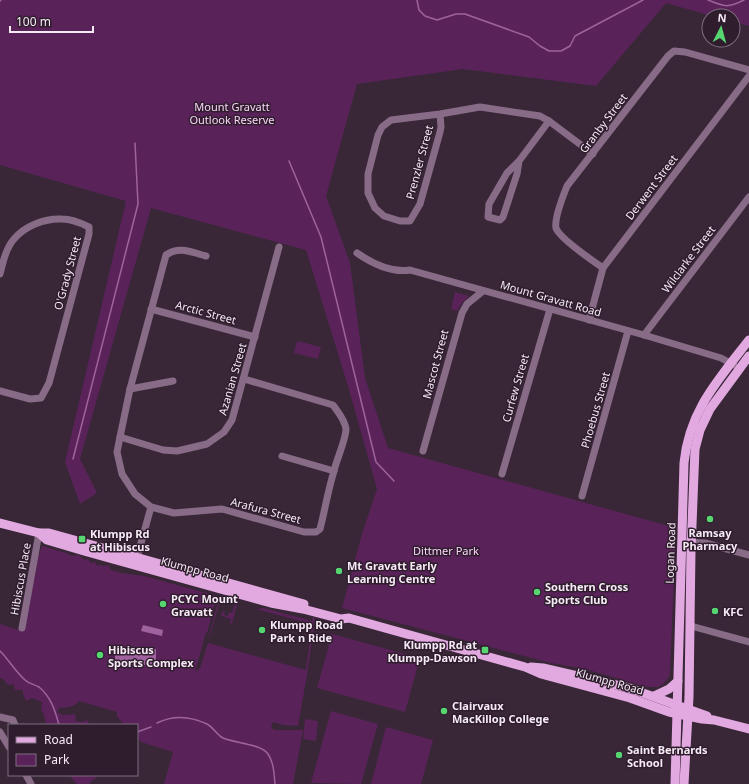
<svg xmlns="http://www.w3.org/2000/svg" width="749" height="784" font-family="'Noto Sans',sans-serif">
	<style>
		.green { fill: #592359 }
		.water { fill: #9f629e }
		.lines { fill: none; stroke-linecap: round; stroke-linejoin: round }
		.stream { stroke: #9f629e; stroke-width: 1.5 }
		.minor { stroke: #886c87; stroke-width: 7 }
		.major { stroke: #e2a9e0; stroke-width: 9 }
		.poi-dot { fill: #57d570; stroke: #2f1d2e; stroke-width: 1.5 }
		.labels { text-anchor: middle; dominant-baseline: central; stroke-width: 3; stroke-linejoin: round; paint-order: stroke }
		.park-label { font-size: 11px; fill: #f9d6f7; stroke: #2f1d2e }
		.street-label { font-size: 11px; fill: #f6eaf5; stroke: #2f1d2e }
		.poi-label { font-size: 11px; font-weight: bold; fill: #f6eaf5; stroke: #2f1d2e; text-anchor: start }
	</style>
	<rect width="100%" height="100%" fill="#392738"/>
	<!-- green -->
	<g class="green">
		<polygon points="0,0 749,0 749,26 733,22 733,16 712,16 666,3 596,86 463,69 357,84 326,196 350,263 365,378 388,448 676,528 670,672 669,677 663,684 658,687 647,687 585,669 551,663 342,608 362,534 377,489 348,386 306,250 151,208 80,459 97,493 80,504 65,462 126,201 0,165"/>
		<polygon points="455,292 469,296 462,303 457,311 451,309"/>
		<polygon points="297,341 321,347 318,359 294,353"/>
		<path d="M 42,546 L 66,553 L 72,556 L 78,555 L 85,560 L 88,559 L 91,563 L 95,562 L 97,566 L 100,565 L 103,566 L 108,565 L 111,570 L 121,573 L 144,576 L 217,596 L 207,633 L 206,632 L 195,672 L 200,668 L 208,643 L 306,670 L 312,624 L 256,609 L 264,608 L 312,621 L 313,617 L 315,618 L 307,675 L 298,726 L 283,725 L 273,722 L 271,727 L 274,730 L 303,730 L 293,784 L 164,784 L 173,752 L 141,742 L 137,738 L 137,725 L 124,725 L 117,716 L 117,712 L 79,701 C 73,708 68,707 59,708 L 57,712 L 63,715 L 74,714 L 76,717 L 75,721 L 82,722 L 87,720 L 90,725 L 46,725 L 44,715 L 41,710 L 42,702 L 32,698 L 26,701 L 23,694 L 23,690 L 16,690 L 14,688 L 14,684 L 8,685 L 3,679 L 0,678 L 0,624 L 15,629 L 24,631 L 38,558 Z"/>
		<polygon points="219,598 237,604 232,624 230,623 231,619 221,616 222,612 224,611 225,611 224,615 228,616 229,612 232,613 235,604 220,600 210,636 209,637"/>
		<polygon points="332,634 420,658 405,712 317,688"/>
		<polygon points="331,711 378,724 361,784 311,783"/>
		<polygon points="305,719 318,721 316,741 303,739"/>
		<polygon points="386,727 433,740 421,784 371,784"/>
		<polygon points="69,775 95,775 96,778 90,782 90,784 77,784"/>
	</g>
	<!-- water -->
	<g class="water">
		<polygon points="143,625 163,630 162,636 141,631"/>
		<rect x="115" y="649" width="41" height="16"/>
	</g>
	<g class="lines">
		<!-- stream -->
		<g class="stream">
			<polyline points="417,0 419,10 425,16 437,20 456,14 465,14 529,37 540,46 549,51 561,51 570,46 575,36 643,0"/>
			<path d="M 708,0 C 725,7 728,8 744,0"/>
			<polyline points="0,1 1,0"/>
			<polyline points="289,161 321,237 376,462 394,481"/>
			<polyline points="73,459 138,204 135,143"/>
			<path d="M 0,651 C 9,660 15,671 25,680 C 29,684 34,684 39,687 C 51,697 55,710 59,725"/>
			<path d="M 157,723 C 173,715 190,716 207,724 C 213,727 217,735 223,738 C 234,743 262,744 268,754 C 274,763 274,774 275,784"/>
			<polyline points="137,732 151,727"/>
		</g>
		<!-- minor -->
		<g class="minor">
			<polyline points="440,114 441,127 440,132 420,204 410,221 400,221 384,216 375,208 368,193 368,174 378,135 382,127 391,120 440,114 480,107 540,116 549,121 593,154"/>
			<polyline points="519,161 517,174 503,217 500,220 488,217 489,204 507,173 519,161 549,121"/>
			<path d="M 357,253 C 373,264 391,273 410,270 L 644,335 L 721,358 L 734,365"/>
			<path d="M 206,256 C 191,252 179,246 166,255 L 130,389 L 120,437 L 117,452 L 122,474 L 135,494 L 151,507 L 174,513 L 222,509 L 304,532 L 316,532 L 320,529 C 325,510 328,490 334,471 C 336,461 346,439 346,429 C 345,420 338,412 333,405 L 244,379"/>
			<path d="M 603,268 C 593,261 559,238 556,228 C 554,218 563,196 567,186 L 668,56 L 674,51 L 685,52 L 749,70"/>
			<path d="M 0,274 C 3,262 6,248 14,239 C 25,226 45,218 62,219 C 71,219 81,223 89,227 L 89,234 L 49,383 L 41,398 L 30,399 L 0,391"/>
			<polyline points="151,309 255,337"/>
			<polyline points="589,320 603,268 749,76"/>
			<polyline points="644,335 749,197"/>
			<polyline points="130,389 173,381"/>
			<polyline points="120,437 163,450 177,451 207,444 224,432 232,420 279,247"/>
			<polyline points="423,451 462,313 467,304 483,291"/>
			<polyline points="282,456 334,471"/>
			<polyline points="502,474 550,309"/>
			<polyline points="582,496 628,331"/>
			<polyline points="686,542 705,543 749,555"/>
			<polyline points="136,561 151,507"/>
			<polyline points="691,626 749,642"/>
			<polyline points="22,628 39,533"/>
			<polyline points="0,717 13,720 15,725"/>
			<polyline points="0,732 9,747"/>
			<polyline points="26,775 31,784"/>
		</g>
		<!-- major -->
		<g class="major">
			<polyline points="0,523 39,533 49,533 304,604"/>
			<polyline points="39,533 47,540 84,551 271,603 303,609 341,619 349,618 525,667 541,674 630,698 669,712 702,719 714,720 749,729"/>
			<polyline points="531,667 543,668 629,688 707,716"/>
			<polyline points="654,696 669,689 678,681"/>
			<path d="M 675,784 L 684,463 C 689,411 718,380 749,340"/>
			<polyline points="684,784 689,697 691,550 695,449 700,430 710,409 749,356"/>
		</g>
	</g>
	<!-- markers -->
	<g class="poi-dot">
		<circle cx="710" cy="519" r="4"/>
		<rect x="78" y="535" width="8" height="8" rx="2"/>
		<circle cx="339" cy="571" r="4"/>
		<circle cx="537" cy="592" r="4"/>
		<circle cx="163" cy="604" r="4"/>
		<circle cx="715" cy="611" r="4"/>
		<circle cx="262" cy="630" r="4"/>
		<rect x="481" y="646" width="8" height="8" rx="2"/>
		<circle cx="100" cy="655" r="4"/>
		<circle cx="444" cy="711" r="4"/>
		<circle cx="619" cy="755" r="4"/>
	</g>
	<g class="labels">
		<!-- park labels -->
		<g class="park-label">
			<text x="232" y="106">Mount Gravatt<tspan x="232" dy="13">Outlook Reserve</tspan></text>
			<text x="446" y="550">Dittmer Park</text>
		</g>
		<!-- street labels -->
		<g class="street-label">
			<text transform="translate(603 123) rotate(-53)">Granby Street</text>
			<text transform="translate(419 162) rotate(-75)">Prenzler Street</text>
			<text transform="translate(651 187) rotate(-53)">Derwent Street</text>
			<text transform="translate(688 259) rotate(-53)">Wilclarke Street</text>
			<text transform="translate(67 273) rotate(-75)">O'Grady Street</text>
			<text transform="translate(551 298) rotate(16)">Mount Gravatt Road</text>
			<text transform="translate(206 312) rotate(15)">Arctic Street</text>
			<text transform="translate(435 364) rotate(-75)">Mascot Street</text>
			<text transform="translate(232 379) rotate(-74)">Azanian Street</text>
			<text transform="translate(515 388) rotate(-74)">Curfew Street</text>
			<text transform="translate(595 410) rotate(-74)">Phoebus Street</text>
			<text transform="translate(266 510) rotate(15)">Arafura Street</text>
			<text transform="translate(670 553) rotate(-88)">Logan Road</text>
			<text transform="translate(195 569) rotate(15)">Klumpp Road</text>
			<text transform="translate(20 579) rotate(-80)">Hibiscus Place</text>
			<text transform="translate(610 681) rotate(16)">Klumpp Road</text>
		</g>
		<!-- poi labels -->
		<g class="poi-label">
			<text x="710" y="532" text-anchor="middle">Ramsay<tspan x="710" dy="13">Pharmacy</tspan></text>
			<text x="90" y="533">Klumpp Rd<tspan x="90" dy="13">at Hibiscus</tspan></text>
			<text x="347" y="565">Mt Gravatt Early<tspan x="347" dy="13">Learning Centre</tspan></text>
			<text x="545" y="586">Southern Cross<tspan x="545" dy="13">Sports Club</tspan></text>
			<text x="171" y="598">PCYC Mount<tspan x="171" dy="13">Gravatt</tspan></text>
			<text x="723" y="611">KFC</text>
			<text x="270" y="624">Klumpp Road<tspan x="270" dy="13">Park n Ride</tspan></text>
			<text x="477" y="644" text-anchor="end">Klumpp Rd at<tspan x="477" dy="13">Klumpp-Dawson</tspan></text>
			<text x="108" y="649">Hibiscus<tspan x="108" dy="13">Sports Complex</tspan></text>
			<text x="452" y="705">Clairvaux<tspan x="452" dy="13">MacKillop College</tspan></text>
			<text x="627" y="749">Saint Bernards<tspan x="627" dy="13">School</tspan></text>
		</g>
	</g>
	<!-- legend -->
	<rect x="8" y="724" width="130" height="52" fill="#2f1d2e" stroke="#7f6f7e"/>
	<rect x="16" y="737" width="20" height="6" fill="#e2a9e0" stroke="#7f6f7e"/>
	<text x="44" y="744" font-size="12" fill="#f6eaf5">Road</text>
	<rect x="16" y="754" width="20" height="12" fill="#592359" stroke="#7f6f7e"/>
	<text x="44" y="764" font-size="12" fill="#f6eaf5">Park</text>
	<!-- north arrow -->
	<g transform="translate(721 28) rotate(6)"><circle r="19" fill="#2f1d2e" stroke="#7f6f7e"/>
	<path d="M0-3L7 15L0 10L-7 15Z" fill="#57d570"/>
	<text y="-6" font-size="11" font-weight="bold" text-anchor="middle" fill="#f6eaf5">N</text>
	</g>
	<!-- scale -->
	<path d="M10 26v6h83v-6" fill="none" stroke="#f6eaf5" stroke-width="2"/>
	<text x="16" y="26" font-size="12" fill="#f6eaf5" stroke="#2f1d2e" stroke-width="3" paint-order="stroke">100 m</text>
</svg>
